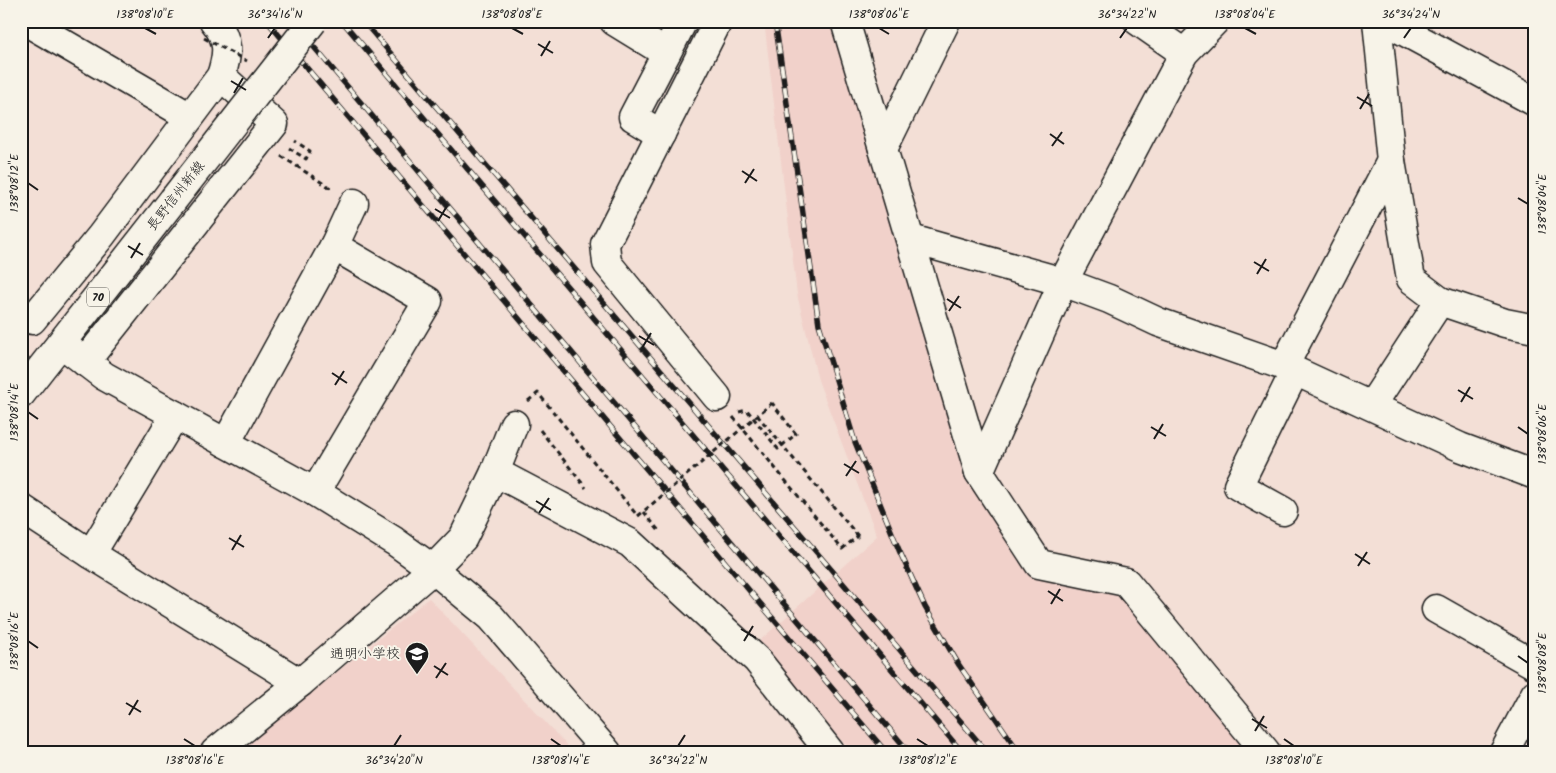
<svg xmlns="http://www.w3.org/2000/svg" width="1556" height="773" font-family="Kalam,'Klee One',sans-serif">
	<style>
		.built { fill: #f1d1ca }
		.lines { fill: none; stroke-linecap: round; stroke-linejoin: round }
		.street-casing { stroke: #1c1c1c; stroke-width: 31 }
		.secondary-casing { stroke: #1c1c1c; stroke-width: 31 }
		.primary-casing { stroke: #1c1c1c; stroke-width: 31 }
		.path { stroke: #1c1c1c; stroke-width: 3; stroke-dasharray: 5 4; stroke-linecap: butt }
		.street { stroke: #f7f3e8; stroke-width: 28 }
		.secondary { stroke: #f7f3e8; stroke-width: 28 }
		.primary { stroke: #f7f3e8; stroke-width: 28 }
		.rail-casing { stroke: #1c1c1c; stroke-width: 5.5 }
		.rail { stroke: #f7f3e8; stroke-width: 4; stroke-dasharray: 11; stroke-linecap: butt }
		.primary-bridge-casing { stroke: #1c1c1c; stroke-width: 31; stroke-linecap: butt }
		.path-bridge { stroke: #1c1c1c; stroke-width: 3; stroke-dasharray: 5 4; stroke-linecap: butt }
		.primary-bridge { stroke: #f7f3e8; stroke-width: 28 }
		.ticks { fill: none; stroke: #1c1c1c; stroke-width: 2 }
		.labels { text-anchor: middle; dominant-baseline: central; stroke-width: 4; stroke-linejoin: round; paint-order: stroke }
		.shield { fill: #f7f3e8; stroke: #5e5c59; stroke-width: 1 }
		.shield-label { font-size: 12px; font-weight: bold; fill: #1c1c1c }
		.street-label { font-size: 14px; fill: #1c1c1c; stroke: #f7f3e8 }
		.poi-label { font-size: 14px; fill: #1c1c1c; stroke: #f7f3e8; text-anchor: end }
		.neatline { fill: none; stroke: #1c1c1c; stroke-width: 2 }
		.ticks-label { font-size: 12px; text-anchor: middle; fill: #1c1c1c }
	</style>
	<rect width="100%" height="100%" fill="#f3dfd6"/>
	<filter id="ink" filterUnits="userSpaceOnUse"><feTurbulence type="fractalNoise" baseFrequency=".02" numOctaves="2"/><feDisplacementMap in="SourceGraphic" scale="10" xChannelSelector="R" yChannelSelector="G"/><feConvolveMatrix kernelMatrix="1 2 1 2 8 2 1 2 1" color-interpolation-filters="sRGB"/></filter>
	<g filter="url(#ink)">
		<!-- built -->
		<g class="built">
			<polygon points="764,21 838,21 1014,549 1045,580 1121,593 1251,752 852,752 755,645 877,536 818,380 797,294"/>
			<polygon points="429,598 573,752 238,752"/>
		</g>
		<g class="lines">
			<defs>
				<g id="street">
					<polyline points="25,21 190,117"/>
					<polyline points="614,21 666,53"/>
					<polyline points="845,21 979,472 1039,564 1126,582 1266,752"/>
					<polyline points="1138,21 1184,53"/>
					<polyline points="1377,21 1391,161 1411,279 1440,301"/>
					<polyline points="1385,21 1535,102"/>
					<polyline points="661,134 633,117 683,21"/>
					<polyline points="883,149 946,21"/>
					<polyline points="911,239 1063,282 1109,299 1158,322 1284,366 1460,447 1535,475"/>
					<polyline points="334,246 354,203"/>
					<path d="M 32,320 L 101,236 L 221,76 C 228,54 230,40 214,21"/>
					<polyline points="85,362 274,124 221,76"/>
					<polyline points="1284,366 1391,161"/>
					<polyline points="717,397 607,263 605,244 718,21"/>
					<polyline points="1372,405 1440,301 1505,323 1535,329"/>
					<polyline points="226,443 334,246 428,301 315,492"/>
					<polyline points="495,472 630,543 757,660 830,752"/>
					<polyline points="979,472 1063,282 1184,53 1215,21"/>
					<polyline points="21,508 91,554 300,683"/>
					<polyline points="1283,511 1238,486 1295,371"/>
					<polyline points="91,554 175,415"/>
					<polyline points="433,569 491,617 607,752"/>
					<polyline points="1436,609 1535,665"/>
					<polyline points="215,752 300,683 433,569 463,538 495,472 514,424"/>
					<polyline points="1504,752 1535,694"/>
				</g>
				<polyline id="secondary" points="62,344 104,376 315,492 394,541 433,569"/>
				<polyline id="primary" points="21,394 173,200"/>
			</defs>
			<!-- street casing -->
			<use href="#street" class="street-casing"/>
			<!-- secondary casing -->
			<use href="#secondary" class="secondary-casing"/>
			<!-- primary casing -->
			<use href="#primary" class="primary-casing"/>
			<!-- path -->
			<g class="path">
				<polyline points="289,148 306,159 310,151 295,141"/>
				<polyline points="281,156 332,189"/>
				<polyline points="528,401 538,393 636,514"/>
				<polyline points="739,412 747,410 778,449 796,434 772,403"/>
				<polyline points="733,417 842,549 858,536"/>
				<polyline points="540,430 586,488"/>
				<polyline points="644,512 659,531"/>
			</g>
			<!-- street -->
			<use href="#street" class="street"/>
			<!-- secondary -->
			<use href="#secondary" class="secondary"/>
			<!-- primary -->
			<use href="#primary" class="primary"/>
			<defs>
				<g id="rail">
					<polyline points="267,21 886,752"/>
					<polyline points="292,21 909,752"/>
					<polyline points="342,21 962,752"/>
					<polyline points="363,21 987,752"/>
					<polyline points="775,21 819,324 855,442 899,550 925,607 959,665 1019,752"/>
				</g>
			</defs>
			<!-- rail casing -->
			<use href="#rail" class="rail-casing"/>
			<!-- rail -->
			<use href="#rail" class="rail"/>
			<defs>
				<polyline id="primary-bridge" points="173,200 313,21"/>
			</defs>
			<!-- primary-bridge casing -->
			<use href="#primary-bridge" class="primary-bridge-casing"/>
			<!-- path-bridge -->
			<g class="path-bridge">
				<polyline points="204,38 247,61"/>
				<polyline points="757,415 858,536"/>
				<polyline points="638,516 772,403"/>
			</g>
			<!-- primary-bridge -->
			<use href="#primary-bridge" class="primary-bridge"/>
		</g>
	</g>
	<!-- ticks -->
	<path class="ticks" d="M 145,28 L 156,34M 512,28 L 523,34M 879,28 L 889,34M 1245,28 L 1256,34M 268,38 L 275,28M 1120,38 L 1127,28M 1404,38 L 1411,28M 538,44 L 553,53M 541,56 L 550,41M 231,81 L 246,90M 234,93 L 243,78M 1357,97 L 1372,106M 1360,109 L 1369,94M 1050,134 L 1064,144M 1052,146 L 1062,132M 742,171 L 757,181M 28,183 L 38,190M 745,183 L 754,169M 1518,198 L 1528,204M 435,209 L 450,218M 438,221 L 447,206M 128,246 L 143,255M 131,258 L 140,243M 1254,262 L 1269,271M 1257,274 L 1266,259M 947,299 L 961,308M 949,311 L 959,296M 639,336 L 654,345M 642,348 L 651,333M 332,373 L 347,383M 335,385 L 344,371M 1458,390 L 1473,399M 1461,402 L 1470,387M 28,412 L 38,419M 1151,427 L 1166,436M 1518,427 L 1528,434M 1154,439 L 1163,424M 844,464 L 859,473M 846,476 L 856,461M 536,501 L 551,510M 539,513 L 549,498M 229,538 L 244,547M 232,550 L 241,535M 1355,554 L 1370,564M 1358,566 L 1367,552M 1048,591 L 1063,601M 1051,604 L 1060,589M 741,629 L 756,638M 28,641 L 38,648M 744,641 L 753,626M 1518,656 L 1528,663M 434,666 L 448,675M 436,678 L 446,663M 126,703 L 141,712M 129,715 L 138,700M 1252,719 L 1267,728M 1255,731 L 1264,716M 184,739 L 195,746M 551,739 L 561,746M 917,739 L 928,746M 1284,739 L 1294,746M 394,746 L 401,735M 678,746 L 685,735"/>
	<!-- icons -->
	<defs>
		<symbol id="school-pin" viewBox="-11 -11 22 30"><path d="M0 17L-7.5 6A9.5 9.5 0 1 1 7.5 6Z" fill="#1c1c1c" stroke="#f7f3e8"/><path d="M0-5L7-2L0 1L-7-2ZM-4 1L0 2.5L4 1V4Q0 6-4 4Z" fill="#fff"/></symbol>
	</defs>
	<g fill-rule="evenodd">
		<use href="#school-pin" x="403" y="640" width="28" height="38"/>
	</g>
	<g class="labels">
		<!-- shield labels -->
		<rect class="shield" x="87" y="287.5" width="22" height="19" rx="4"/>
		<g class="shield-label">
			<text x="98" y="297">70</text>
		</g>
		<!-- street labels -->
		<g class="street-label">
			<text transform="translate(176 196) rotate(-52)">長野信州新線</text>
		</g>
		<!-- poi labels -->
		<g class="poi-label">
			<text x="400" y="654">通明小学校</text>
		</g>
	</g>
	<!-- margin -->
	<rect width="1556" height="773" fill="none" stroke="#f7f3e8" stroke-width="55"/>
	<rect x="28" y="28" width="1500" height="718" class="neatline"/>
	<g class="ticks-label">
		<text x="145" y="18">138°08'10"E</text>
		<text x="275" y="18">36°34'16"N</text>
		<text x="512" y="18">138°08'08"E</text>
		<text x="879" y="18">138°08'06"E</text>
		<text x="1127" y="18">36°34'22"N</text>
		<text x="1245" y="18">138°08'04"E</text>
		<text x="1411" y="18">36°34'24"N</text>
		<text transform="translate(14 183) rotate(-90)" y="4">138°08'12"E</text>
		<text transform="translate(1542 204) rotate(-90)" y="4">138°08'04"E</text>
		<text transform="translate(14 412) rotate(-90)" y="4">138°08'14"E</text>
		<text transform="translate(1542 434) rotate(-90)" y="4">138°08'06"E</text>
		<text transform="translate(14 641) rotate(-90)" y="4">138°08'16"E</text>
		<text transform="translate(1542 663) rotate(-90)" y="4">138°08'08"E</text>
		<text x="195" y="764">138°08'16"E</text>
		<text x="394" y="764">36°34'20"N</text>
		<text x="561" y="764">138°08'14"E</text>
		<text x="678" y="764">36°34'22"N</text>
		<text x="928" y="764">138°08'12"E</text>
		<text x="1294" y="764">138°08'10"E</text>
	</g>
</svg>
